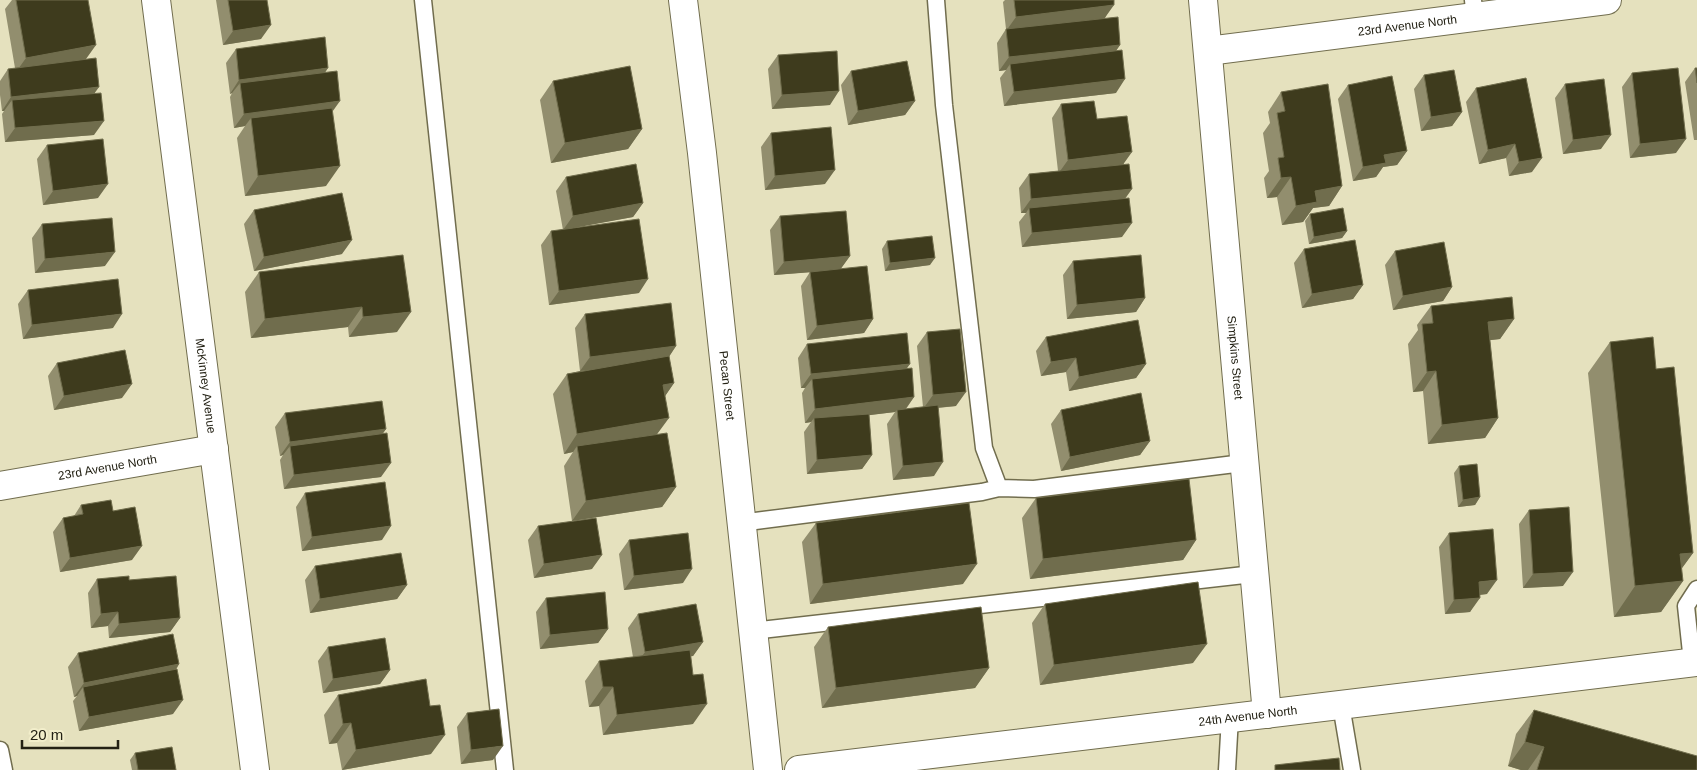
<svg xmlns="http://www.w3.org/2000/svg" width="1697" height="770" font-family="Helvetica,sans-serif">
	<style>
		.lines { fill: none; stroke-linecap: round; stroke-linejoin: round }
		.service-casing { stroke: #716d4e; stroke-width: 19 }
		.minor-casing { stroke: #716d4e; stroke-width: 30 }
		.service { stroke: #fff; stroke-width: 16 }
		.minor { stroke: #fff; stroke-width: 28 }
		.wall { fill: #928e6e }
		.shaded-wall { fill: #706d4d }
		.building { fill: #3e3b1d; stroke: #706d4d }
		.labels { text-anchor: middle; stroke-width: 5; stroke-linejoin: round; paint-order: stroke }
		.street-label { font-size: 12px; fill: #232114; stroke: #f2eecb }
	</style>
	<rect width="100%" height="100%" fill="#e5e1be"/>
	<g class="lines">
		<!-- service casing -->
		<g class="service-casing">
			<path id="service" d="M423,0L505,770
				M936,0L944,105L984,448L999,488L1034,489L1243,463
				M1473,0L1475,18
				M740,523L982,492L999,488
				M752,631L1253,574
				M1692,662L1686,606L1697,589
				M1341,705L1352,770
				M0,750L4,770
				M1227,770L1230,717"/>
		</g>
		<!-- minor casing -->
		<g class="minor-casing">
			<g id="minor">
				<path id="s1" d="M156,0L255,770"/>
				<path id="s2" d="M683,0L702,153L768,770"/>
				<path id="s3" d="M1203,0L1267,714"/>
				<path id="s4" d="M1208,51L1607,0"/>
				<path id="s5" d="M0,486L214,449"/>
				<path id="s6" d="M799,770L1697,662"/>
			</g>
		</g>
		<!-- service -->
		<use href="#service" class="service"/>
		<!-- minor -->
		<use href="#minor" class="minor"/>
	</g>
	<!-- wall -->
	<path class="wall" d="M12,0H88L86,59L95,93L94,135L5,142L2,114L4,111H2L0,95V81L8,69L15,68L5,9Z
		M216,0H267L261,39L223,45Z
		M1005,0H1114L1105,18L1120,45L1116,51V93L1004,106L1000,78L1006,70L999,71L997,43L1006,29L1003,2Z
		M236,49L326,72L333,111L326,186L245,196L237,138L245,126L234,128L230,97L232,93L230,94L226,63Z
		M778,55L830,105L772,109L768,69Z
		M1695,68H1697V140H1694L1685,82Z
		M851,71L915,101L905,115L848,125L841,85Z
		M1632,73L1676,153L1630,158L1622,87Z
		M1424,75L1462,112L1452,126L1421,131L1414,89Z
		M1526,78L1532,172L1509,176L1506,158L1479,164L1466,102L1476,88Z
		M553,81L642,129L628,149L551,163L540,100Z
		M1565,84L1601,149L1563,154L1555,98Z
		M1348,85L1407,151L1397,165L1383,167L1376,177L1353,181L1338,99Z
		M1281,92L1342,186L1329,206L1313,208L1303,222L1282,225L1277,197L1267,198L1264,178L1269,171L1263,133L1270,123L1268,112Z
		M1061,104L1097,119L1124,164L1125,198L1122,237L1022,247L1019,222L1026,213H1021L1019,188L1029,174L1058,171L1052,118Z
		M771,133L825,184L765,190L761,147Z
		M47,145L98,198L43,205L37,159Z
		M566,177L643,203L633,217L564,229L639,293L549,305L541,245L551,231L563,230L556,191Z
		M254,210L342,254L254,271L244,224Z
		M1310,214L1347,231L1342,238L1309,244L1305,221Z
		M780,216L850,256L840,269L873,319L864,333L807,340L801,286L810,272L774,275L770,230Z
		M42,224L105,266L35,273L32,238Z
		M887,241L930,265L885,271L882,249Z
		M1304,249L1363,285L1353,299L1302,308L1294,263Z
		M1395,251L1452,287L1443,301L1393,310L1385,265Z
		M403,255L397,332L349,337L348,327L251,338L245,292L259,272Z
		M1073,261L1145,298L1136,312L1067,319L1063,275Z
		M28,290L113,328L23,339L18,304Z
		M1431,306L1514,319L1500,339L1490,340L1498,418L1485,438L1428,444L1423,391L1413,392L1408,344L1418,330L1417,325Z
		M585,314L676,346L669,356L674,383L665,396L657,434L676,487L662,507L572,521L564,466L573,452L564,454L553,394L567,374L580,371L575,328Z
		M927,332L956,406L938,408L934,476L893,480L887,424L895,412L869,415L872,455L862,469L807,474L804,432L811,422L805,423L802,393L805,388H801L798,358L807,344L907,368L914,397L906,409L923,407L917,346Z
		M1046,337L1146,364L1136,378L1069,391L1066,372L1041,376L1036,351Z
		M1610,342L1656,369L1693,553L1681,569L1683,581L1661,612L1614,617L1588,373Z
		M57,363L122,398L54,410L48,376Z
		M1061,410L1150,441L1140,455L1061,471L1051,424Z
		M285,413L386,429L383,433L381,477L284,489L280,460L283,455L280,456L275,427Z
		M1459,466L1480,497L1475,505L1458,507L1454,473Z
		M305,493L382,540L302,551L296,507Z
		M1036,498L1196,540L1183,560L1030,579L1022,518Z
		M81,505L113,511L132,560L60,572L53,532L63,518L74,516Z
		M1529,510L1563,586L1523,588L1519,524Z
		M816,523L963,584L810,604L802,542Z
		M538,526L592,569L534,578L528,540Z
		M1449,533L1487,594L1479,595L1470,612L1445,614L1439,547Z
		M629,540L683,583L624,590L619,554Z
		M315,566L407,585L397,599L310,613L305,580Z
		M97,579L129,580L180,618L170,632L109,638L108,626L91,628L88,593Z
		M546,598L608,629L598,643L540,649L536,612Z
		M1045,604L1193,663L1040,685L1032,623Z
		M638,614L703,642L693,656H691L693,724L603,735L599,706L589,707L585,681L599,661L633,657L628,628Z
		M828,627L989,668L975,688L822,708L814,647Z
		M328,647L390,670L380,684L323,693L318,661Z
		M78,653L179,664L176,670L173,714L79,731L73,701L77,696L74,697L68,667Z
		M338,695L431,754L342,770L337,743L329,744L324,715Z
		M1534,710L1697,770H1521L1508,766L1516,734Z
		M467,713L493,760L461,764L457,727Z
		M135,753L176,770H132L130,760Z"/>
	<!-- shaded-wall -->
	<path class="shaded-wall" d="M1114,5L1104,19L1006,31L1016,17Z
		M271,25L261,39L223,45L233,31Z
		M96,45L86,59L16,72L26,58Z
		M1120,45L1110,59L1010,64L1006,70L999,71L1009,57Z
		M328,68L319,82L240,83L232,93L230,94L239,80Z
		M1125,79L1116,93L1004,106L1014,92Z
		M99,87L89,101L12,100L4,111H2L11,97Z
		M839,91L830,105L772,109L782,95Z
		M340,101L330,115L251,118L245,126L234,128L244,114Z
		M915,101L905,115L848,125L858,111Z
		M1462,112L1452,126L1421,131L1431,117Z
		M104,121L94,135L5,142L15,128Z
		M642,129L628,149L551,163L565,143Z
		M1611,135L1601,149L1563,154L1573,140Z
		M1686,139L1676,153L1630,158L1640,144Z
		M1515,144L1506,158L1479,164L1488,150Z
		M1407,151L1397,165L1383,167L1376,177L1353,181L1363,167L1384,155Z
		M1132,152L1122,166L1058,174L1068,160Z
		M1542,158L1532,172L1509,176L1519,162Z
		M340,166L326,186L245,196L258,176Z
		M835,170L825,184L765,190L775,176Z
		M1291,177L1277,197L1267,198L1281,178Z
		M108,184L98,198L43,205L53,191Z
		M1342,186L1329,206L1313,208L1303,222L1282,225L1296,206L1315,191Z
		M1132,189L1122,203L1029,208L1026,213H1021L1031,199Z
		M643,203L633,217L563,230L573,216Z
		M1132,223L1122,237L1022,247L1032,233Z
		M1347,231L1342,238L1309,244L1314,237Z
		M352,240L342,254L254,271L264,257Z
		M115,252L105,266L35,273L45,259Z
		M850,256L840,270L774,275L784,262Z
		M935,258L930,265L885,271L890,263Z
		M648,279L639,293L549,305L559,291Z
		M1363,285L1353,299L1302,308L1312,294Z
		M1452,287L1443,301L1393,310L1403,296Z
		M1145,298L1136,312L1067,319L1077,305Z
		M362,307L348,327L251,338L265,319Z
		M411,312L397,332L349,337L363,317Z
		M122,314L113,328L23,339L32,325Z
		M873,319L864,333L807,340L817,326Z
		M1514,319L1500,339L1474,342L1488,322Z
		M676,346L667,360L580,371L590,357Z
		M1076,358L1066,372L1041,376L1051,362Z
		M910,364L900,378L812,379L805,388H801L811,374Z
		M1146,364L1136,378L1069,391L1079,377Z
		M1436,371L1423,391L1413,392L1427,372Z
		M674,383L661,402L663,385Z
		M132,384L122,398L54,410L64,396Z
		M966,392L956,406L923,409L933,395Z
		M914,397L904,411L897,410L895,412L814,422V418L811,422L805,423L815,409Z
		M669,418L655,437L577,446L573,452L564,454L577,434Z
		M1498,418L1485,438L1428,444L1442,425Z
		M386,429L376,443L290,446L283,455L280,456L290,442Z
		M1150,441L1140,455L1061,471L1070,457Z
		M872,455L862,469L807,474L817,460Z
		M943,462L934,476L893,480L903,466Z
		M391,463L381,477L284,489L294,475Z
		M676,487L662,507L572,521L586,501Z
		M1480,497L1475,505L1458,507L1463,500Z
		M391,526L382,540L302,551L312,537Z
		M1196,540L1183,560L1030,579L1043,559Z
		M142,546L132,560L60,572L70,558Z
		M1693,553L1672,582L1683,581L1661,612L1614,617L1635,586L1680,554Z
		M602,555L592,569L534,578L544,564Z
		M977,564L963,584L810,604L823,584Z
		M692,569L683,583L624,590L634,576Z
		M1573,572L1563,586L1523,588L1533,574Z
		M1497,580L1487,594L1469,596L1479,582Z
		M407,585L397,599L310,613L320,599Z
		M1480,598L1470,612L1445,614L1454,600Z
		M118,612L108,626L91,628L101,614Z
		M180,618L170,632L109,638L119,624Z
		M608,629L598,643L540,649L550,635Z
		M703,642L693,656L635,666L645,652Z
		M1207,644L1193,663L1040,685L1054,665Z
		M179,664L170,678L83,687L77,696L74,697L84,683Z
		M989,668L975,688L822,708L836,688Z
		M390,670L380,684L323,693L333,679Z
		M603,687H613L599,706L589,707Z
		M183,700L173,714L79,731L89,717Z
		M707,704L693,724L603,735L617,715Z
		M351,723L337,743L329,744L343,724Z
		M445,735L431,754L342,770L356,750Z
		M1525,742L1544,747L1528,770H1521L1508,766Z
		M503,746L493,760L461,764L471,750Z"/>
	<!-- building -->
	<path class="building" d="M16,0H88L96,45L26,58Z
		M228,0H267L271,25L233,31Z
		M1014,0H1114V5L1016,17Z
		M1118,17L1120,45L1009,57L1006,29Z
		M325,37L328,68L239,80L236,49Z
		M1122,50L1125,79L1014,92L1010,64Z
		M837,51L839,91L782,95L778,55Z
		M96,58L99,87L11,97L8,69Z
		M907,61L915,101L858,111L851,71Z
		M630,66L642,129L565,143L553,81Z
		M1678,68L1686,139L1640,144L1632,73Z
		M1695,68H1697V83Z
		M1454,70L1462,112L1431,117L1424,75Z
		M337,71L340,101L244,114L240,83Z
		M1392,76L1407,151L1384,155L1386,163L1363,167L1348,85Z
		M1526,78L1542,158L1519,162L1515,144L1488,150L1476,88Z
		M1604,79L1611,135L1573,140L1565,84Z
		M1328,84L1342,186L1315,191L1317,202L1296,206L1291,177L1281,178L1278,158L1284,157L1277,113L1285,111L1281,92Z
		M101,93L104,121L15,128L12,100Z
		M1094,101L1097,119L1127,116L1132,152L1068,160L1061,104Z
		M332,108L340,166L258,176L251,118Z
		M831,127L835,170L775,176L771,133Z
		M103,139L108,184L53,191L47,145Z
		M636,164L643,203L573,216L566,177Z
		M1129,164L1132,189L1031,199L1029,174Z
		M342,193L352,240L264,257L254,210Z
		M1129,198L1132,223L1032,233L1029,208Z
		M1343,208L1347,231L1314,237L1310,214Z
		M846,211L850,256L784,262L780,216Z
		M112,218L115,252L45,259L42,224Z
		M639,219L648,279L559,291L551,231Z
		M932,236L935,258L890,263L887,241Z
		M1355,240L1363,285L1312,294L1304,249Z
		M1444,242L1452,287L1403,296L1395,251Z
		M403,255L411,312L363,317L362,307L265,319L259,272Z
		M1141,255L1145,298L1077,305L1073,261Z
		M867,266L873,319L817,326L810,272Z
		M118,279L122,314L32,325L28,290Z
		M1512,297L1514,319L1488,322L1498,418L1442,425L1436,371L1427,372L1422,324L1433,323L1431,306Z
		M671,303L676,346L590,357L585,314Z
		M1138,320L1146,364L1079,377L1076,358L1051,362L1046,337Z
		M960,329L966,392L933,395L927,332Z
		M907,333L910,364L811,374L807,344Z
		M1653,337L1656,369L1674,367L1693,553L1680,554L1683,581L1635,586L1610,342Z
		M125,350L132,384L64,396L57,363Z
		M669,356L674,383L663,385L669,418L577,434L567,374Z
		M912,368L914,397L815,409L812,379Z
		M1141,393L1150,441L1070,457L1061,410Z
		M382,401L386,429L290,442L285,413Z
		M938,405L943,462L903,466L897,410Z
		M869,414L872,455L817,460L814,418Z
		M387,433L391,463L294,475L290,446Z
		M667,433L676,487L586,501L577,446Z
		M1477,464L1480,497L1463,500L1459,466Z
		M1189,479L1196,540L1043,559L1036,498Z
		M385,482L391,526L312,537L305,493Z
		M111,500L113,511L135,507L142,546L70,558L63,518L83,514L81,505Z
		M969,503L977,564L823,584L816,523Z
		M1569,507L1573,572L1533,574L1529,510Z
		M596,518L602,555L544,564L538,526Z
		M1493,529L1497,580L1479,582L1480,598L1454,600L1449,533Z
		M688,533L692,569L634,576L629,540Z
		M401,553L407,585L320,599L315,566Z
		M129,576V580L176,576L180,618L119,624L118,612L101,614L97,579Z
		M1198,582L1207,644L1054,665L1045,604Z
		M605,592L608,629L550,635L546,598Z
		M696,604L703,642L645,652L638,614Z
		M981,607L989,668L836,688L828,627Z
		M173,634L179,664L84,683L78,653Z
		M385,638L390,670L333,679L328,647Z
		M690,650L693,675L703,674L707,704L617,715L613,687H603L599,661Z
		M177,669L183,700L89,717L83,687Z
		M426,679L430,706L440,705L445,735L356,750L351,723L343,724L338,695Z
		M499,709L503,746L471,750L467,713Z
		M1534,710L1697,756V770H1537L1544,747L1525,742Z
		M172,747L176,770H138L135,753Z
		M1339,758L1340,770H1275V765Z"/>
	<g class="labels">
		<!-- street labels -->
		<g class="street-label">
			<text dy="4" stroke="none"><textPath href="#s4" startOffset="201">23rd Avenue North</textPath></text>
			<text dy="4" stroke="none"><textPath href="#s3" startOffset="359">Simpkins Street</textPath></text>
			<text dy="4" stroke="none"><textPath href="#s1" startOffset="389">McKinney Avenue</textPath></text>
			<text dy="4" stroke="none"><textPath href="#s2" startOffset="388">Pecan Street</textPath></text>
			<text dy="4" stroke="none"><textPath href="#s5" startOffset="109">23rd Avenue North</textPath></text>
			<text dy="4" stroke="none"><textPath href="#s6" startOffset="452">24th Avenue North</textPath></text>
		</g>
	</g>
	<!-- scale -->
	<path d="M22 740v8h96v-8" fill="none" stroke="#232114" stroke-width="2.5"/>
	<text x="30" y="740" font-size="15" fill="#232114" stroke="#f2eecb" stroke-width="4" paint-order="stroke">20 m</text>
</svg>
